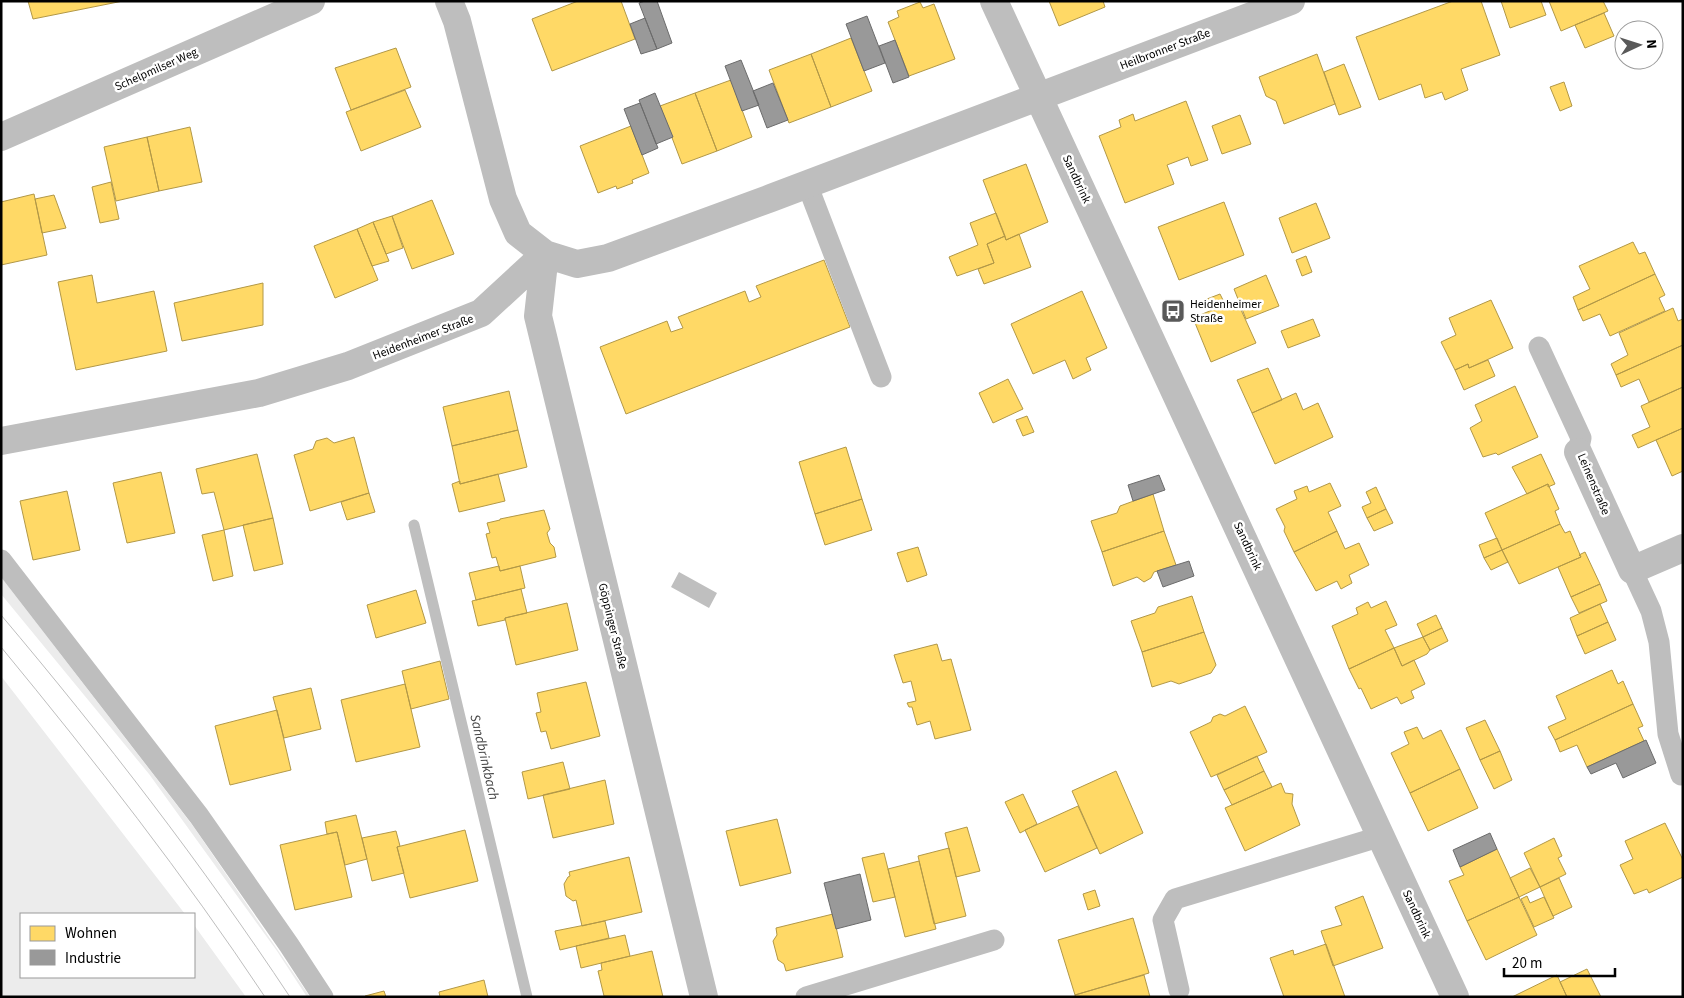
<svg xmlns="http://www.w3.org/2000/svg" width="1684" height="998" font-family="'Source Sans 3',sans-serif">
	<style>
		.green { fill: #ececec }
		.water { fill: #bfbfbf }
		.homes { fill: #ffd966; stroke: #b29847 }
		.industry { fill: #999; stroke: #6b6b6b }
		.lines { fill: none; stroke-linecap: round; stroke-linejoin: round }
		.stream { stroke: #bfbfbf; stroke-width: 11 }
		.service { stroke: #bebebe; stroke-width: 21 }
		.minor { stroke: #bebebe; stroke-width: 28 }
		.tram { stroke: #bebebe; stroke-width: 1 }
		.labels { text-anchor: middle; stroke-width: 5; stroke-linejoin: round; paint-order: stroke }
		.street-label { font-size: 12px; fill: #000; stroke: #fff }
		.poi-label { font-size: 12px; fill: #000; stroke: #fff; text-anchor: start }
		.water-label { font-size: 14px; font-style: italic; fill: #444; stroke: #fff }
	</style>
	<rect width="100%" height="100%" fill="#fff"/>
	<!-- green -->
	<path class="green" d="M1,577L193,826L310,997H307L277,951L149,774L1,594Z
		M1,676L185,914H21V977H194V925L246,997L1,996Z"/>
	<!-- water -->
	<path class="water" d="M679,572L717,593L709,608L671,587Z"/>
	<!-- homes -->
	<path class="homes" d="M28,1H123L33,19Z
		M578,1H621L635,39L552,71L532,19Z
		M1049,1H1103L1105,7L1059,26Z
		M1453,1H1481L1500,55L1461,69L1468,90L1445,100L1442,92L1425,98L1421,84L1379,100L1356,37Z
		M1501,1H1541L1546,15L1510,28Z
		M1549,1H1603L1608,11L1561,31Z
		M920,2L923,8L934,4L955,59L909,76L888,22L899,17L897,11Z
		M1604,13L1614,36L1585,48L1575,25Z
		M851,38L872,91L831,107L811,54Z
		M396,48L411,87L351,110L335,68Z
		M811,54L831,107L789,123L769,70Z
		M1317,54L1335,104L1284,124L1276,101L1266,96L1259,77Z
		M1344,64L1361,107L1339,115L1324,72Z
		M731,80L752,137L717,151L695,93Z
		M1564,82L1572,106L1560,111L1550,87Z
		M405,90L421,127L361,151L346,112Z
		M695,93L717,151L682,164L660,106Z
		M1186,101L1208,160L1191,166L1188,157L1167,165L1174,184L1125,203L1099,136L1121,127L1119,120L1133,114L1135,121Z
		M1240,115L1251,144L1222,154L1212,126Z
		M631,126L649,173L632,180L633,183L617,189L616,186L598,193L580,146Z
		M190,127L202,182L159,191L147,137Z
		M147,137L159,191L116,201L104,147Z
		M1026,164L1048,222L1006,240L983,180Z
		M111,182L119,219L100,223L92,187Z
		M34,194L47,255L1,265V202Z
		M54,195L66,228L42,233L35,199Z
		M432,200L454,254L412,269L392,216Z
		M1224,202L1244,255L1179,280L1158,227Z
		M1316,203L1330,238L1292,253L1279,218Z
		M996,213L1005,236L987,244L994,263L957,276L949,257L978,245L970,223Z
		M392,216L403,248L386,254L373,222Z
		M373,222L389,261L372,266L357,229Z
		M357,229L378,280L335,298L314,246Z
		M1019,234L1031,267L984,284L978,269L994,263L987,244L1005,236L1006,240Z
		M1633,242L1639,254L1645,252L1655,274L1578,310L1573,297L1590,289L1579,266Z
		M1306,256L1312,272L1302,276L1296,260Z
		M824,260L850,327L626,414L600,347L667,321L671,332L683,328L678,317L745,291L749,302L761,297L756,286Z
		M1655,274L1665,295L1659,298L1665,311L1610,336L1600,314L1583,321L1578,310Z
		M92,275L97,303L154,291L167,351L76,370L58,282Z
		M1266,275L1279,306L1246,319L1234,289Z
		M263,283V325L182,341L174,303Z
		M1082,291L1107,348L1086,358L1091,370L1073,379L1065,360L1033,374L1011,324Z
		M1220,294L1225,304L1237,301L1256,343L1211,362L1193,318L1212,310L1207,299Z
		M1491,300L1513,348L1469,368L1468,364L1455,370L1441,342L1456,335L1449,318Z
		M1673,308L1678,321L1683,319V345L1616,375L1611,364L1628,355L1619,333Z
		M1313,319L1320,336L1288,348L1281,331Z
		M1683,345V387L1649,402L1639,379L1621,387L1616,375Z
		M1488,360L1495,376L1464,390L1455,370L1468,364L1469,368Z
		M1268,368L1282,400L1252,413L1237,380Z
		M1008,379L1023,409L993,423L979,393Z
		M1515,386L1538,437L1498,455L1496,453L1483,457L1470,428L1482,421L1475,405Z
		M1683,387V428L1638,448L1632,435L1650,427L1641,406Z
		M509,391L518,430L452,446L443,407Z
		M1296,393L1303,410L1318,403L1333,437L1275,464L1252,413Z
		M1027,416L1034,432L1023,436L1016,420Z
		M1683,428V471L1672,476L1656,440Z
		M518,430L527,467L460,484L452,446Z
		M354,437L369,493L310,511L294,455L313,449L316,441L327,438L334,443Z
		M846,447L862,499L815,514L799,462Z
		M257,454L273,518L224,530L214,492L202,494L196,469Z
		M1541,454L1555,484L1548,487V484L1527,494L1512,467Z
		M161,472L175,533L127,543L113,483Z
		M498,474L505,501L459,512L452,484L460,481V484Z
		M1330,483L1341,506L1328,512L1337,531L1294,552L1284,531L1285,527L1276,509L1297,499L1294,491L1307,486L1309,492Z
		M1548,484L1559,509L1555,511L1560,524L1502,550L1485,513Z
		M1376,487L1386,509L1367,518L1362,507L1371,503L1366,492Z
		M67,491L80,550L33,560L20,501Z
		M369,493L375,512L347,520L341,502Z
		M1153,494L1164,531L1102,552L1091,521L1117,513L1120,506Z
		M862,499L872,530L825,545L815,514Z
		M1386,509L1393,523L1374,531L1367,518Z
		M544,510L550,529L547,533L550,543L554,547L556,557L500,571L496,557L492,558L486,534L490,533L487,523L500,520V519Z
		M273,518L283,564L254,571L243,525Z
		M1560,524L1565,533L1570,531L1581,557L1519,584L1502,550Z
		M224,530L233,576L213,581L202,535Z
		M1164,531L1176,565L1154,572L1151,578L1144,582L1137,577L1113,586L1102,552Z
		M1337,531L1345,549L1359,543L1369,565L1349,575L1352,583L1341,589L1337,581L1316,591L1294,552Z
		M1497,538L1502,550L1484,558L1479,545Z
		M918,547L927,575L907,582L897,553Z
		M1502,550L1508,562L1491,570L1484,558Z
		M1585,552L1600,584L1571,597L1558,567L1581,557L1579,555Z
		M499,566L500,571L520,566L525,588L476,600L469,573Z
		M1600,584L1607,601L1579,613L1571,597Z
		M521,589L527,613L505,618V620L478,626L472,601Z
		M416,590L426,623L376,638L367,605Z
		M1192,596L1204,632L1142,652L1131,621L1155,613L1158,607Z
		M1386,601L1397,625L1385,630L1394,648L1349,669L1332,626L1358,614L1356,608L1368,602L1371,608Z
		M567,603L578,650L516,665L505,618Z
		M1600,604L1608,622L1577,636L1570,618Z
		M1436,615L1442,628L1423,637L1417,624Z
		M1608,622L1616,640L1585,654L1577,636Z
		M1442,628L1448,641L1430,650L1423,637Z
		M1204,632L1216,665L1211,673L1179,684L1171,681L1152,687L1142,652Z
		M1423,637L1430,650L1427,654L1402,666L1394,648Z
		M937,644L942,661L951,659L971,730L935,739L930,721L917,725L912,707H909L907,703L916,701L911,681L903,683L894,655Z
		M1394,648L1402,666L1414,660L1425,684L1411,691L1414,698L1401,704L1397,697L1371,709L1361,688L1359,689L1349,669Z
		M440,661L449,699L411,709L402,671Z
		M1612,670L1618,684L1623,681L1633,704L1555,740L1548,727L1566,719L1556,696Z
		M586,682L600,736L551,749L546,731L541,732L536,713L541,712L537,693Z
		M405,684L420,747L356,762L341,700Z
		M311,688L321,729L284,738L273,697Z
		M1633,704L1643,726L1638,728L1644,741L1587,767L1577,745L1560,752L1555,740Z
		M1245,706L1267,752L1211,777L1190,732L1211,722L1213,717L1220,714L1225,716Z
		M277,710L291,770L230,785L215,726Z
		M1485,720L1500,751L1480,760L1466,728Z
		M1417,727L1423,739L1441,730L1460,769L1410,793L1391,753L1409,744L1404,732Z
		M1500,751L1512,780L1494,789L1480,760Z
		M1257,756L1264,771L1224,790L1217,775Z
		M563,762L570,789L528,799L522,772Z
		M1460,769L1478,808L1428,831L1410,793Z
		M1116,771L1143,833L1100,854L1072,791Z
		M1264,771L1272,787L1232,805L1224,790Z
		M605,780L614,824L553,838L543,795Z
		M1281,783L1285,793L1293,794L1292,804L1300,825L1245,851L1225,808Z
		M1023,794L1037,824L1020,833L1005,802Z
		M1078,806L1097,848L1045,872L1025,830Z
		M356,815L367,859L345,865L337,832L327,834L325,822Z
		M777,819L791,873L740,886L726,831Z
		M1665,823L1683,860V877L1649,893L1647,889L1634,894L1620,865L1633,859L1625,841Z
		M967,827L980,871L956,877L945,833Z
		M465,830L478,881L410,898L397,847Z
		M396,831L400,846L397,847L404,873L372,881L362,838Z
		M337,832L352,897L295,910L280,845Z
		M1554,838L1562,856L1558,858L1566,874L1540,887L1524,853Z
		M949,848L966,916L934,924L918,856Z
		M1497,849L1519,897L1467,921L1449,881L1464,875L1460,867Z
		M884,853L895,897L873,902L862,858Z
		M629,857L642,912L582,926L576,900L573,901L566,896L564,884L568,877L570,876L569,872Z
		M919,861L936,929L905,937L888,869Z
		M1530,868L1540,887L1519,897L1510,878Z
		M1559,878L1572,907L1553,916L1540,887Z
		M1095,890L1100,906L1088,910L1083,894Z
		M1363,896L1383,948L1333,966L1321,931L1342,925L1335,907Z
		M1527,896L1530,903L1544,897L1554,918L1534,927L1521,899Z
		M1519,897L1537,935L1486,960L1467,921Z
		M833,914L843,957L786,971L784,964L778,960L773,941L777,935L776,928Z
		M1133,918L1149,973L1075,995L1058,940Z
		M605,921L609,938L560,950L555,931Z
		M625,935L630,956L581,968L576,946Z
		M1326,944L1345,997H1284L1270,958L1293,950L1294,955Z
		M652,951L663,997L604,996L598,971L602,970L601,963Z
		M1587,969L1601,997H1567L1560,982Z
		M1144,975L1150,997H1075V995Z
		M1557,975L1567,997H1512Z
		M484,980L488,997H440L439,992Z
		M384,991L386,997H365V996Z"/>
	<!-- industry -->
	<path class="industry" d="M645,1H657L672,43L657,49L639,3Z
		M867,16L885,63L864,71L846,24Z
		M645,18L657,49L641,54L630,24Z
		M895,40L909,77L893,83L879,46Z
		M741,60L759,105L742,111L725,66Z
		M773,83L788,120L767,128L753,91Z
		M655,93L673,137L656,144L639,100Z
		M640,103L658,148L642,155L624,109Z
		M1159,475L1165,490L1133,501L1128,485Z
		M1189,561L1194,576L1163,587L1157,571Z
		M1646,740L1656,763L1623,778L1616,763L1591,774L1587,767Z
		M1490,833L1497,849L1460,867L1453,850Z
		M860,874L871,920L836,929L824,883Z"/>
	<g class="lines">
		<!-- stream -->
		<path class="stream" d="M414,525L527,997"/>
		<!-- service -->
		<path class="service" d="M807,184L881,377
			M1539,347L1581,438L1578,452
			M1,560L199,816L289,945L323,997
			M1632,570L1651,611L1659,642L1668,734L1681,775
			M1179,990L1163,920L1175,899L1382,836
			M806,997L994,940"/>
		<!-- minor -->
		<path class="minor" d="M449,1L457,21L503,199L518,233L545,254L577,264L608,258L771,198L1291,1
			M994,1L1455,997
			M1,137L311,1
			M545,254L538,316L704,997
			M1,441L259,393L348,366L481,313L545,254
			M1578,452L1632,570L1683,548"/>
		<!-- tram -->
		<path class="tram" d="M1,615C104,737 202,864 290,997
			M1,647C94,760 184,875 265,997"/>
	</g>
	<!-- icons -->
	<defs>
		<g id="bus-square" transform="scale(1.25)"><rect x="-9" y="-9" width="18" height="18" rx="4" fill="#595959" stroke="#fff"/><path d="M-5-6H5V4H4V6H2V4H-2V6H-4V4H-5ZM-3.5-4V0h7V-4ZM-3.5 1.2v1.5H-2V1.2ZM2 1.2v1.5H3.5V1.2Z" fill="#fff"/></g>
	</defs>
	<g fill-rule="evenodd">
		<use href="#bus-square" x="1173" y="311"/>
	</g>
	<g class="labels">
		<!-- street labels -->
		<g class="street-label">
			<text transform="translate(1165 49) rotate(-21)" y="4">Heilbronner Straße</text>
			<text transform="translate(156 69) rotate(-24)" y="4">Schelpmilser Weg</text>
			<text transform="translate(1077 179) rotate(65)" y="4">Sandbrink</text>
			<text transform="translate(423 337) rotate(-21)" y="4">Heidenheimer Straße</text>
			<text transform="translate(1594 484) rotate(67)" y="4">Leinenstraße</text>
			<text transform="translate(1248 546) rotate(65)" y="4">Sandbrink</text>
			<text transform="translate(613 626) rotate(76)" y="4">Göppinger Straße</text>
			<text transform="translate(1417 914) rotate(65)" y="4">Sandbrink</text>
		</g>
		<!-- poi labels -->
		<g class="poi-label">
			<text x="1190" y="308">Heidenheimer<tspan x="1190" dy="14">Straße</tspan></text>
		</g>
		<!-- water labels -->
		<g class="water-label">
			<text transform="translate(485 757) rotate(77)" y="5">Sandbrinkbach</text>
		</g>
	</g>
	<!-- border -->
	<rect width="1684" height="998" fill="none" stroke="#000000" stroke-width="5"/>
	<!-- legend -->
	<rect x="20" y="913" width="175" height="65" fill="#ffffff" stroke="#999999"/>
	<rect x="30" y="926" width="25" height="15" fill="#ffd966" stroke="#999999"/>
	<text x="65" y="938" font-size="15" fill="#000000">Wohnen</text>
	<rect x="30" y="950" width="25" height="15" fill="#999999" stroke="#999999"/>
	<text x="65" y="963" font-size="15" fill="#000000">Industrie</text>
	<!-- north arrow -->
	<g transform="translate(1639 45) rotate(86)"><circle r="24" fill="#ffffff" stroke="#999999"/>
	<path d="M0-4L9 19L0 12L-9 19Z" fill="#595959"/>
	<text y="-8" font-size="14" font-weight="bold" text-anchor="middle" fill="#000000">N</text>
	</g>
	<!-- scale -->
	<path d="M1504 968v8h111v-8" fill="none" stroke="#000000" stroke-width="2.5"/>
	<text x="1512" y="968" font-size="15" fill="#000000" stroke="#ffffff" stroke-width="4" paint-order="stroke">20 m</text>
</svg>
